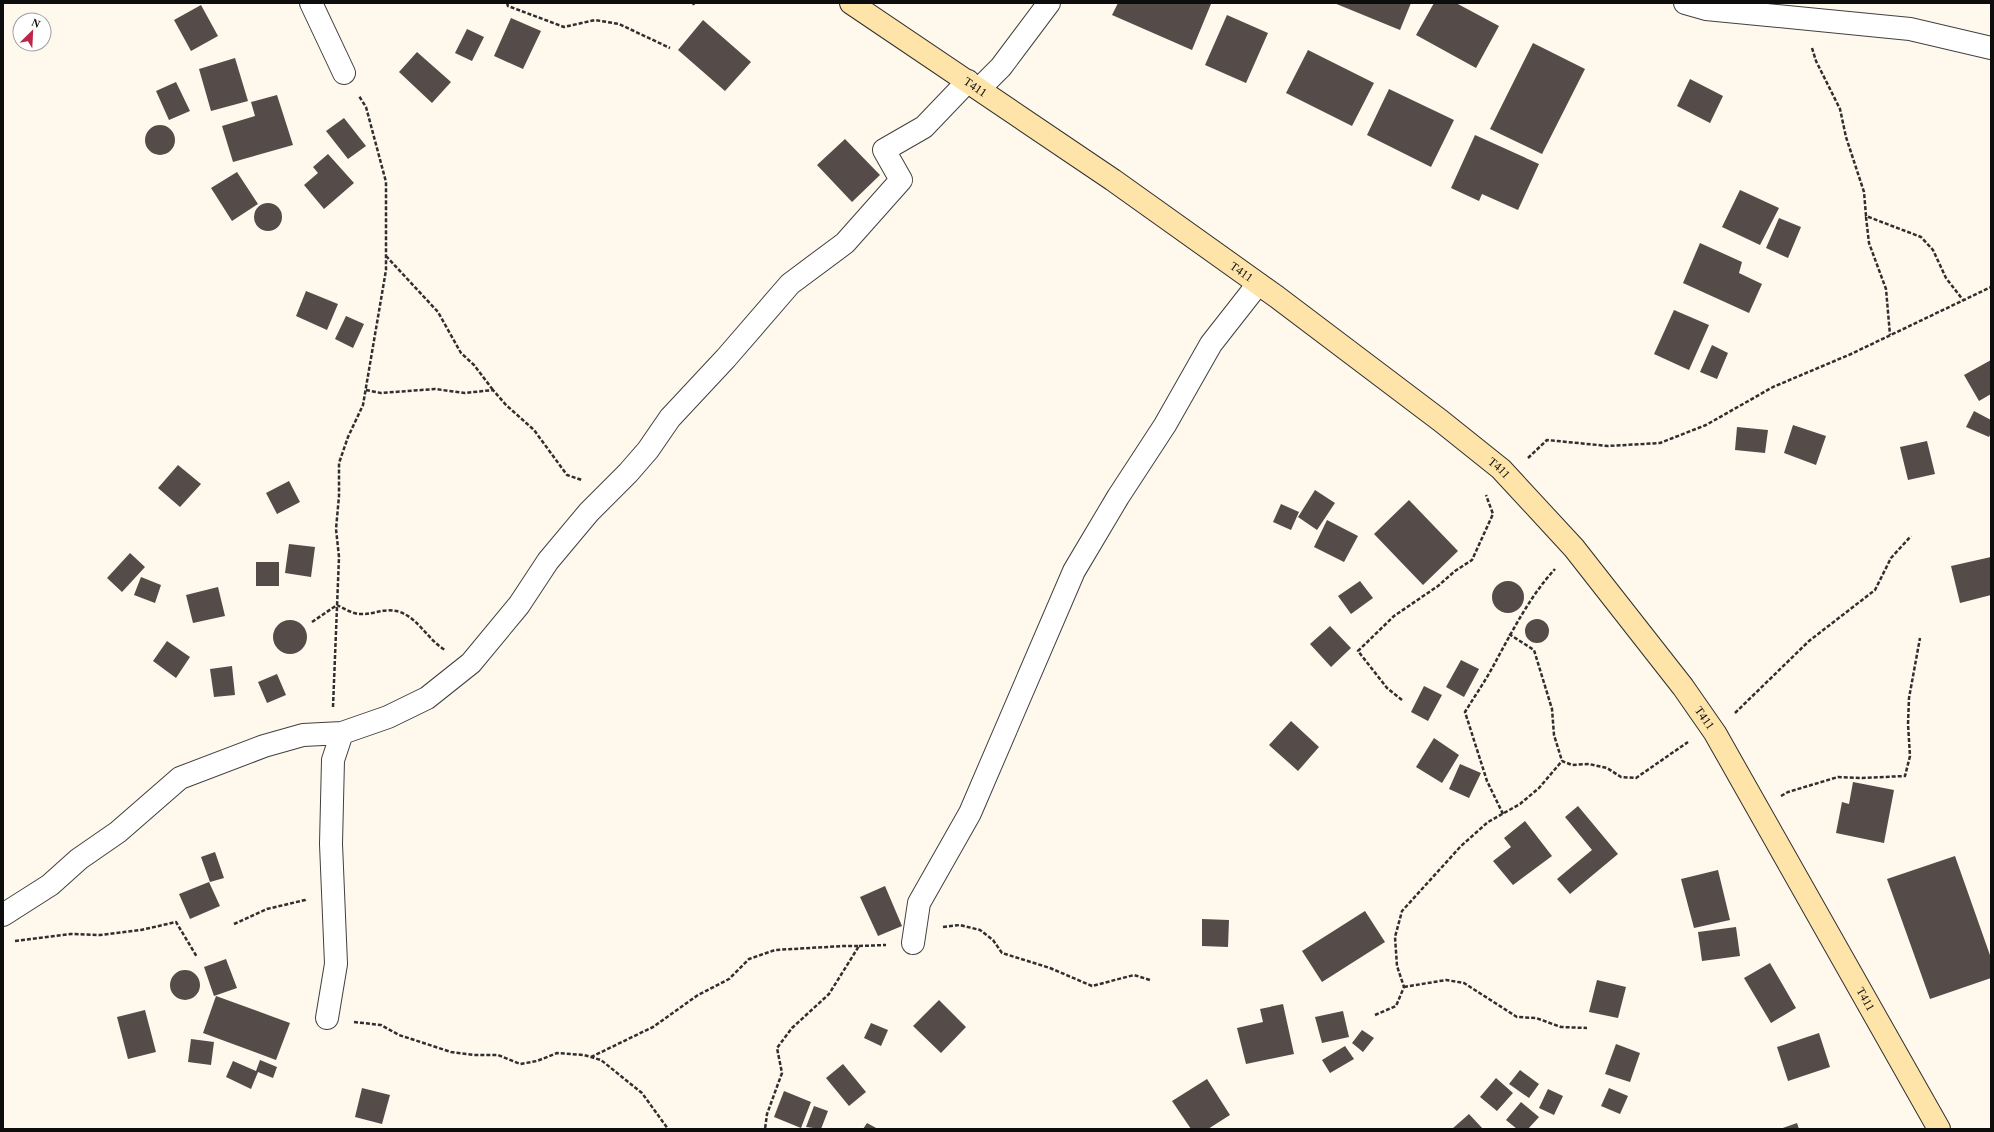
<svg xmlns="http://www.w3.org/2000/svg" width="1994" height="1132" font-family="'Times New Roman',serif">
	<style>
		.building { fill: #554b49 }
		.lines { fill: none; stroke-linecap: round; stroke-linejoin: round }
		.minor-casing { stroke: #404040; stroke-width: 24 }
		.secondary-casing { stroke: #2f2f2f; stroke-width: 24 }
		.path { stroke: #2f2f2f; stroke-width: 2.5; stroke-dasharray: 4 2; stroke-linecap: butt }
		.minor { stroke: #fff; stroke-width: 22 }
		.secondary { stroke: #fee4a8; stroke-width: 22 }
		.labels { text-anchor: middle; stroke-width: 4; stroke-linejoin: round; paint-order: stroke }
		.street-label { font-size: 12px; fill: #0d0d0d; stroke: #fff }
	</style>
	<rect width="100%" height="100%" fill="#fff8ed"/>
	<!-- building -->
	<path class="building" d="M1118,3H1208L1211,4L1192,50L1112,15Z
		M1334,3H1411L1400,30Z
		M1434,3H1456L1499,26L1476,68L1416,35Z
		M201,5L218,36L191,51L174,20Z
		M1227,15L1268,33L1246,83L1205,65Z
		M511,18L541,31L523,69L494,56Z
		M703,20L751,62L725,91L678,50Z
		M467,29L484,37L472,61L455,53Z
		M1533,43L1585,69L1542,154L1490,129Z
		M1308,50L1374,83L1352,126L1286,93Z
		M417,52L451,82L432,103L399,72Z
		M235,58L248,101L211,111L199,69Z
		M1690,79L1723,96L1710,123L1677,106Z
		M176,82L190,111L169,120L156,91Z
		M1389,89L1454,120L1431,167L1367,135Z
		M277,95L293,145L233,162L222,126L255,116L251,102Z
		M344,118L366,146L348,159L326,131Z
		M145 140a15 15 0 1 1 30 0a15 15 0 1 1-30 0Z
		M1475,135L1539,164L1518,210L1482,194L1479,201L1451,188Z
		M845,139L880,175L852,202L817,165Z
		M328,154L354,183L324,209L304,185L318,173L313,167Z
		M237,172L258,204L232,221L211,188Z
		M1740,190L1779,208L1760,245L1722,227Z
		M254 217a14 14 0 1 1 28 0a14 14 0 1 1-28 0Z
		M1779,218L1801,227L1788,258L1766,248Z
		M1700,243L1742,262L1739,273L1762,284L1749,313L1683,283Z
		M306,291L338,304L327,330L296,316Z
		M1674,310L1709,325L1689,370L1654,354Z
		M346,316L364,324L353,348L335,339Z
		M1712,345L1728,353L1717,379L1700,372Z
		M1991,360V394L1979,401L1964,375Z
		M1974,411L1991,420V433L1989,437L1966,427Z
		M1793,425L1826,436L1816,465L1784,453Z
		M1737,427L1768,430L1765,453L1735,450Z
		M1927,441L1935,474L1908,480L1900,447Z
		M178,465L201,484L180,507L158,488Z
		M289,481L300,502L277,514L266,493Z
		M1315,490L1335,503L1317,530L1298,517Z
		M1409,500L1458,551L1423,585L1374,534Z
		M1281,504L1299,512L1291,530L1273,522Z
		M1327,520L1358,536L1344,562L1314,547Z
		M289,544L315,547L311,577L285,573Z
		M130,553L145,567L122,592L107,578Z
		M1991,557V595L1960,603L1951,566Z
		M256,562H279V586H256Z
		M141,577L161,585L155,603L134,595Z
		M1360,581L1373,598L1351,614L1338,596Z
		M1492 597a16 16 0 1 1 32 0a16 16 0 1 1-32 0Z
		M218,587L225,616L193,623L186,595Z
		M1525 631a12 12 0 1 1 24 0a12 12 0 1 1-24 0Z
		M273 637a17 17 0 1 1 34 0a17 17 0 1 1-34 0Z
		M1330,626L1351,648L1331,667L1310,644Z
		M167,641L190,657L176,678L153,661Z
		M1461,660L1479,669L1464,697L1446,687Z
		M232,666L235,695L214,697L210,669Z
		M277,674L286,695L267,703L258,682Z
		M1424,686L1442,695L1428,721L1411,712Z
		M1291,721L1319,747L1298,771L1269,745Z
		M1434,738L1459,755L1442,783L1416,767Z
		M1460,764L1481,773L1469,798L1449,789Z
		M1853,782L1894,790L1884,843L1836,833L1842,802L1849,804Z
		M1578,806L1618,854L1570,894L1557,879L1592,850L1565,817Z
		M1525,821L1552,856L1513,885L1493,861L1511,847L1504,838Z
		M215,852L224,878L210,882L201,857Z
		M1955,856L1991,958V978L1930,999L1887,879Z
		M1718,870L1730,920L1694,928L1681,879Z
		M209,882L220,906L190,919L179,894Z
		M885,886L902,926L878,936L860,897Z
		M1365,911L1385,942L1322,982L1302,951Z
		M1202,919L1229,920L1228,947L1202,946Z
		M1736,927L1740,956L1702,961L1698,932Z
		M226,959L237,988L214,996L204,967Z
		M1770,963L1796,1008L1771,1023L1744,978Z
		M170 985a15 15 0 1 1 30 0a15 15 0 1 1-30 0Z
		M1597,980L1626,987L1618,1018L1589,1012Z
		M216,996L290,1023L276,1060L203,1033Z
		M939,1000L966,1027L941,1053L913,1026Z
		M1283,1004L1294,1054L1246,1064L1237,1028L1263,1022L1260,1009Z
		M145,1010L156,1052L128,1059L117,1017Z
		M1343,1011L1349,1037L1322,1043L1315,1017Z
		M871,1023L888,1030L881,1046L864,1038Z
		M1362,1030L1374,1038L1363,1052L1352,1043Z
		M1819,1033L1830,1067L1788,1081L1777,1047Z
		M191,1039L214,1042L211,1065L188,1062Z
		M1616,1044L1640,1053L1630,1082L1605,1074Z
		M1345,1046L1354,1059L1330,1073L1322,1060Z
		M260,1060L277,1067L273,1078L258,1072L251,1089L226,1077L233,1061L256,1071Z
		M843,1064L866,1092L849,1106L826,1078Z
		M1520,1070L1539,1084L1529,1098L1509,1084Z
		M1496,1078L1513,1093L1497,1111L1480,1097Z
		M1207,1079L1230,1115L1208,1129H1191L1172,1101Z
		M362,1088L390,1095L382,1124L355,1117Z
		M1609,1088L1628,1096L1620,1114L1601,1106Z
		M1548,1089L1563,1096L1554,1115L1539,1108Z
		M784,1091L811,1102L801,1128L774,1117Z
		M1521,1102L1539,1117L1528,1129H1517L1506,1120Z
		M814,1106L828,1111L821,1129L806,1127Z
		M1469,1114L1483,1129H1452Z
		M867,1123L878,1129H863Z
		M1797,1123L1799,1129H1780Z"/>
	<g class="lines">
		<!-- minor casing -->
		<g class="minor-casing">
			<path id="minor" d="M311,3L344,73
				M1685,3L1706,9L1910,29L1991,48
				M980,88L1001,67L1049,3
				M3,915L50,885L79,859L118,832L180,778L264,746L303,735L342,733L388,717L427,698L471,663L519,605L548,561L589,512L628,473L648,450L670,418L726,358L790,284L845,243L901,180L884,150L924,127L968,81
				M913,943L919,903L970,813L1074,571L1118,497L1165,425L1211,344L1258,284
				M327,1018L336,964L331,844L333,760L342,733"/>
		</g>
		<!-- secondary casing -->
		<g class="secondary-casing">
			<g id="secondary">
				<path id="s1" d="M851,3L1113,180L1277,297L1441,421L1501,469L1574,548L1683,687L1715,733L1939,1129"/>
			</g>
		</g>
		<!-- path -->
		<path class="path" d="M507,3L508,6L564,27L595,20L619,24L670,48
			M693,3L694,5
			M1812,48L1816,61L1840,109L1846,137L1864,192L1866,216L1921,237L1933,250L1946,278L1963,300
			M1866,217L1869,243L1886,289L1890,335
			M386,256L438,312L461,353L474,365L493,390
			M366,390L381,393L435,389L465,393L493,390L506,405L534,430L567,475L582,480
			M1528,458L1547,440L1608,446L1660,443L1706,425L1773,387L1851,354L1991,287
			M312,622L337,605C343,608 353,614 360,614C375,615 382,607 400,612C419,619 428,640 445,650
			M1509,634L1534,650L1552,709L1554,735L1562,761
			M1402,700L1387,688L1358,651L1394,616L1438,586L1455,571L1472,560L1493,514L1486,495
			M333,707L339,557L336,529L339,496V463L348,437L363,405L386,270V182L366,107L359,96
			M1735,713L1809,641L1875,590L1891,558L1911,536
			M1781,796L1788,792L1838,777L1862,778L1905,776L1910,756L1908,724L1909,698L1920,638
			M1503,814L1487,781L1465,712C1476,694 1488,677 1497,659C1514,628 1531,595 1555,569
			M234,924L267,909L305,900L306,899
			M943,927L960,925L980,930L993,940L1002,953L1050,968L1092,986L1134,975L1150,980
			M15,941L71,934L100,935L141,930L176,922L197,957
			M859,946L886,945
			M1404,987L1446,980L1464,983L1517,1017L1536,1018L1561,1027L1587,1028
			M1375,1015L1396,1006L1404,987L1397,966L1395,937L1402,911L1461,846L1488,822L1520,804L1539,788L1562,761L1572,765L1589,764L1607,768L1621,777L1636,778L1688,742
			M354,1022L381,1025L399,1035L451,1052L474,1055H498L520,1064L537,1061L557,1053L584,1055L601,1060L642,1093L668,1129
			M591,1057L653,1027L698,995L729,979L749,959L775,950L844,946H859L829,994L792,1028L777,1048L782,1073L767,1114L765,1129"/>
		<!-- minor -->
		<use href="#minor" class="minor"/>
		<!-- secondary -->
		<use href="#secondary" class="secondary"/>
	</g>
	<g class="labels">
		<!-- street labels -->
		<g class="street-label">
			<text dy="4" stroke="none"><textPath href="#s1" startOffset="150">T411</textPath></text>
			<text dy="4" stroke="none"><textPath href="#s1" startOffset="474">T411</textPath></text>
			<text dy="4" stroke="none"><textPath href="#s1" startOffset="798">T411</textPath></text>
			<text dy="4" stroke="none"><textPath href="#s1" startOffset="1122">T411</textPath></text>
			<text dy="4" stroke="none"><textPath href="#s1" startOffset="1446">T411</textPath></text>
		</g>
	</g>
	<!-- border -->
	<rect width="1994" height="1132" fill="none" stroke="#0d0d0d" stroke-width="8"/>
	<!-- north arrow -->
	<g transform="translate(32 32) rotate(24)"><circle r="19" fill="#ffffff" stroke="#9e9e9e"/>
	<path d="M0-3L7 15L0 10L-7 15Z" fill="#bc264b"/>
	<text y="-6" font-size="11" font-weight="bold" text-anchor="middle" fill="#0d0d0d">N</text>
	</g>
</svg>
